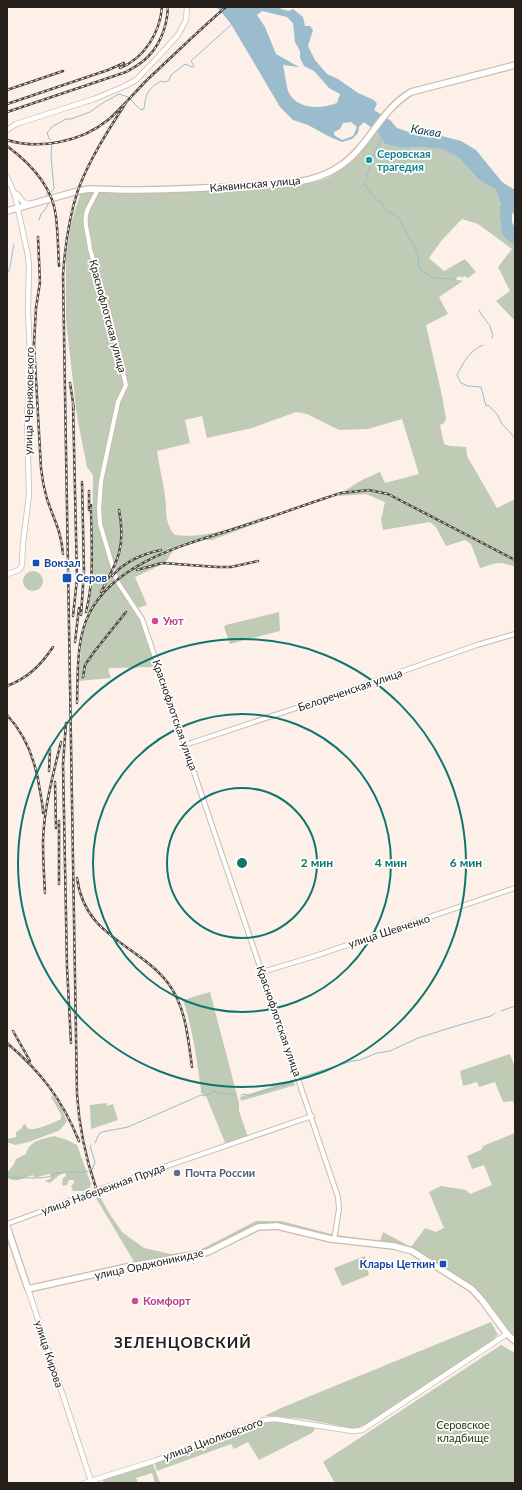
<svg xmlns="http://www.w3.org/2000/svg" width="522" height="1490" font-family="Lato,sans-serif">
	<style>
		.green { fill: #bfcbb4 }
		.water { fill: #9abccd; fill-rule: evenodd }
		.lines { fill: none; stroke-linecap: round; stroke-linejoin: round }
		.stream { stroke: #9abccd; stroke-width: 1 }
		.tertiary-casing { stroke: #cabab0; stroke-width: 6 }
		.secondary-casing { stroke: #cabab0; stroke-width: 6 }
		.primary-casing { stroke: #cabab0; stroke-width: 8 }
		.tertiary { stroke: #fff; stroke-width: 4 }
		.secondary { stroke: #fff; stroke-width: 4.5 }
		.primary { stroke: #fff; stroke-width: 5.5 }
		.rail-casing { stroke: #504a45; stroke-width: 2.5 }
		.rail { stroke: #fff; stroke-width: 1; stroke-dasharray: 3; stroke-linecap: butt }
		.ring { fill: none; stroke: #0f766e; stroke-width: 2 }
		.culture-dot { fill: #0f9aa8; stroke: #fff; stroke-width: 1.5 }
		.transit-dot { fill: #1a4fb4; stroke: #fff; stroke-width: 1.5 }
		.hotel-dot { fill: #d1479c; stroke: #fff; stroke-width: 1.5 }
		.service-dot { fill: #5c6f8a; stroke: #fff; stroke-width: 1.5 }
		.labels { text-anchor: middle; stroke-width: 3.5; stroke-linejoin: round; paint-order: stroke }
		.culture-label { font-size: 11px; font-weight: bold; fill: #0d838f; stroke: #fff; text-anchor: start }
		.street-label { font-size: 11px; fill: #25201c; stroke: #fff }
		.transit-label { font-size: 11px; font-weight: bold; fill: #164399; stroke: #fff; text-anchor: start }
		.hotel-label { font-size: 11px; font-weight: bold; fill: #b23c85; stroke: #fff; text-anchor: start }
		.service-label { font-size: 11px; font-weight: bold; fill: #4e5e75; stroke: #fff; text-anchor: start }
		.park-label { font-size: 11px; fill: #1f3405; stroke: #fff }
		.water-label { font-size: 12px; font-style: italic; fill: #124154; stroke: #fff }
		.district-label { font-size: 15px; font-weight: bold; letter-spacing: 1px; fill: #25201c; stroke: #fff }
		.centre { fill: #0f766e; stroke: #fff; stroke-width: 2 }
		.ring-label { font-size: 12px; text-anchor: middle; font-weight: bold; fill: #0f766e; stroke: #fff; stroke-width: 3.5; stroke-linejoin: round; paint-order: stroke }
	</style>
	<rect width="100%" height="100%" fill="#fdf0e8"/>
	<!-- green -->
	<path class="green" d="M377,132L385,144L401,148L418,147L441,149L458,157L479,180L496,190L501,205L499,206L501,227L512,245H515V321L496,301L510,291L498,267L512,249L478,224L462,219L442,240L429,258L444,271L465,259L476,272L468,278L464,276L462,278L460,276L455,279L463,281L439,297L448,314L426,325L442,396L446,419L444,423L440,425L444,444L450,446L466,447L467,456L497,508L515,499V567C498,560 496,563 480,568L471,544L465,540L446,546L436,527L430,522L383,530L381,520L385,502L366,494L339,496L341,493L362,480L380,472L385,483L419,474L402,419L368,429L339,430L307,414L296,412L252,428L207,438L202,416L185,420L190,443L157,451C159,466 163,481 165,496C167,510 164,524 175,535C206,539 235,527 263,517L265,520L212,540H203L175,548L165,563L135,577L147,605L135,609L140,620L156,667L110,668L108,670L111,678L78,681L82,641L90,601L92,582L93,475L87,467L77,416L66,321V258L71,223L80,195L83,190H130L297,182C332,189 357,155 377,132Z
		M23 581a10 10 0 1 1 20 0a10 10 0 1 1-20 0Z
		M279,612L280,631L230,644L224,627L226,625Z
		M210,992L239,1103V1111L248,1137L226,1145L206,1096L201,1093V1090C197,1060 193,1030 183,1000Z
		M510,1054L515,1068V1111L513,1101L503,1102L495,1082L479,1087L477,1082L463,1086L460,1071Z
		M293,1080L295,1085L241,1101L240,1097Z
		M53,1096L61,1107L67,1121L60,1130L29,1142L15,1145L7,1142V1139L16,1137V1132L22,1128L23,1125L25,1124C26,1125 27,1128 29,1129C34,1131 56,1122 61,1119V1114L51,1097Z
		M107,1103V1106L113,1104L118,1120L91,1129L90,1105Z
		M515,1133V1341L472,1289L412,1251L334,1240L285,1227H258L216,1248L136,1265L93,1193L97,1191L109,1213L122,1232L144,1248L171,1254L200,1250L256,1221H281L335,1235L380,1241L383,1232L411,1247L425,1228L436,1232L444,1228L429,1192L441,1186L466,1190L470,1194L492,1185L484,1165L472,1169L467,1156L481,1150L483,1146Z
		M54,1136L67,1140L77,1145L91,1184L90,1189L84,1191H73L71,1186L74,1183V1180H69L67,1185L63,1186L62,1183L63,1178L66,1176V1173H62L50,1183L45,1181L50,1179L51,1175L49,1174L34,1178L33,1175C23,1178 15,1184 7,1177V1173L14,1164L16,1159L26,1154C31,1139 41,1140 54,1136Z
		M365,1256L369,1275L342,1286L334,1268Z
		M491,1322L498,1335L489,1343L369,1423L355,1429L304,1419L265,1416L266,1415L281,1408Z
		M501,1345L515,1353V1483H335L323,1462Z
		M263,1420L315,1425V1429L312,1433L259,1460L248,1442L234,1449L231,1444L157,1471L154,1461Z
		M153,1464L160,1483H155L152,1473L136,1478L138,1483H103V1479Z"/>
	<!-- water -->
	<path class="water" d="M217,7H280L281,9L289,11L293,9L303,17L305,26H310L313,30L308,46L315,60L327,74L338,79L358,93L374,100L377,104L374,110L390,120L397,128L415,134L438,135L461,141L476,150L502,182L515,190V212L512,214V222L515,229V245H513L503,235L501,227L499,206L501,205L496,190L479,180L458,157L441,149L418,147L401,148L385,144L377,132L364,122L359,127L358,133L352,139L342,142L330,137L308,125L293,120L280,107L231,24ZM262,11L287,17L293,23L295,42L300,51V58L304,66L314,71L329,88L340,94L337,103C322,109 298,110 289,93C286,87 285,73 283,65L299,67L276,54L265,27L257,15ZM351,122L357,127L353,136L342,140L334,135V132L340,129L343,123Z"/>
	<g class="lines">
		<!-- stream -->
		<path class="stream" d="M50,140L47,133L53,126L66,119H71L90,112L101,104L119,94L128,97L141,110L144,109C146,94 147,89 161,81L166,82L169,80L171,75L185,64L192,67L194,66L191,61L232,24
			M366,178L375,152L382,138
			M364,182C368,191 373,196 380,202H381L387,211L397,216L399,218L418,254L419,267L422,271L434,278L455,279
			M51,192L54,189L51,156L52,144
			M47,197V193
			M39,220L41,214L44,211L49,203
			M7,274C12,266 11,254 14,245
			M479,310L481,314L490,326L493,336L492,338
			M483,345C470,350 463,363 457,375L461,383L468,386L481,387L486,406L488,405L497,414L502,424L509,431L515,439
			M501,1011L515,1006
			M302,1077L352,1061L360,1060L377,1053L390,1051L418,1038L456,1026L491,1016L495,1013
			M241,1095L246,1094L248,1096L293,1082
			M95,1143L99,1134L102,1132L128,1127L201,1095L205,1096L215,1091L217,1093L236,1095
			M91,1145L90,1146L95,1162L92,1170
			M7,1177C19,1177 48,1181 56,1173C65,1175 71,1169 80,1173L88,1171"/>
		<!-- tertiary casing -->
		<g class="tertiary-casing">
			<path id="tertiary" d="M98,189C95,196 90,204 87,211C83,223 89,236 90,249L110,317L126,385L118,402L101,481L99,508L100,524L117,581L142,619L338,1197L339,1209L334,1240
				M185,745L332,696L477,645L515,634
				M262,972L312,957L515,888
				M7,1224L106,1187L312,1116"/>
		</g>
		<!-- secondary casing -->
		<g class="secondary-casing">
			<path id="secondary" d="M7,130L16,124L94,99L125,86L136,80L159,56L178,35L186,20L187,7
				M7,177L15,195L27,251L29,265L28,311L31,377L27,413L29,495L23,543L22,565L19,570L7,574
				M17,194L23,202L29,204
				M28,1289L91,1481
				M84,1483L154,1461L263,1420L275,1419L352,1431L362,1430L507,1334"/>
		</g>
		<!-- primary casing -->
		<g class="primary-casing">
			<path id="primary" d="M7,211L78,191L89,189C103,189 117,190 131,190C168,190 206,188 243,186C275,185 313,185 340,166C369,147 379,111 411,92L515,65
				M7,1227L28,1289L136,1265L195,1255L208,1252L258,1227L277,1226L331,1239L394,1246L412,1251L472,1289L482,1300L507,1334L515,1341"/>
		</g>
		<!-- tertiary -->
		<use href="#tertiary" class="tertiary"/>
		<!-- secondary -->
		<use href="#secondary" class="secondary"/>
		<!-- primary -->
		<use href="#primary" class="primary"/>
		<!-- rail casing -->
		<g class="rail-casing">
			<path id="rail" d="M120,68C145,58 160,32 162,7
				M7,90L63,71
				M7,104L108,70L124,63
				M7,112L126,72C131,69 137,66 142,62C159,49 167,28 168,7
				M7,140C39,150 81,142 108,120C122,108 134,93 148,79C174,55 199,30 226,7
				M7,146C30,163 53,186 56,217C58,233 58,249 59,266
				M38,237L40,282L36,308L34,344L41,468C42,478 44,489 47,499C54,520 61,530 63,554
				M70,383L74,409
				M73,404L77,579L73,616
				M89,491V510
				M137,570L162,563L217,567H231L258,561
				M112,576C125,561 142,554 161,550
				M101,592C118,561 126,546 119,510
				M86,612C95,577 91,540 91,505
				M81,615L84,571L82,482
				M75,642L79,608
				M83,677L85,665L94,652L126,612
				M7,686C28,678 41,665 53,647
				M77,703C78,675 76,639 89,614C116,559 193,543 246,525C278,515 309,503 341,493L369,490L388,494L515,560
				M7,715C27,736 36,762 40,791C41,798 43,805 43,813
				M66,723L63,764L67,967L71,1043
				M49,771L50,750
				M55,782L56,828
				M59,821V884
				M77,878C85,938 137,943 168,983C186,1007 188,1038 192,1067
				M45,893C44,876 43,859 43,841C44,807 53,775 61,742
				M13,1031L30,1061
				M7,1043C41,1072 62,1099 79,1141
				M96,1188C85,1156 79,1128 77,1094L63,275C65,246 69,217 78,190C90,158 109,129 127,101"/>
		</g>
		<!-- rail -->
		<use href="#rail" class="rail"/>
	</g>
	<!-- distance rings -->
	<g class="ring">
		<circle cx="242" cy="863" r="75"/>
		<circle cx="242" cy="863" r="149"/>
		<circle cx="242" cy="863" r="224"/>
	</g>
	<!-- markers -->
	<circle class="culture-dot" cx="369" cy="160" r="4"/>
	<g class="transit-dot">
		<rect x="32" y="559" width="8" height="8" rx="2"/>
		<rect x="62" y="573" width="10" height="10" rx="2"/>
		<rect x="439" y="1260" width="8" height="8" rx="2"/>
	</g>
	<g class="hotel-dot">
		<circle cx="155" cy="621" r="4"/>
		<circle cx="135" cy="1301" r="4"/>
	</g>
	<circle class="service-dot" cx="177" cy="1173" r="4"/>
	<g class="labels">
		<!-- culture labels -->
		<g class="culture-label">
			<text x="377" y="158">Серовская<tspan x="377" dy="13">трагедия</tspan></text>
		</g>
		<!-- street labels -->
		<g class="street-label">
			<text transform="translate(255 184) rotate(-5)" y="4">Каквинская улица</text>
			<text transform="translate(108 316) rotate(75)" y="4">Краснофлотская улица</text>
			<text transform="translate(29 401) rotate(-89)" y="4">улица Черняховского</text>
			<text transform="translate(350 690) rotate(-19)" y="4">Белореченская улица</text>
			<text transform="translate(175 715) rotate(71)" y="4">Краснофлотская улица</text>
			<text transform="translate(389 931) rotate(-18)" y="4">улица Шевченко</text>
			<text transform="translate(279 1021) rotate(71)" y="4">Краснофлотская улица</text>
			<text transform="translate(103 1189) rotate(-20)" y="4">улица Набережная Пруда</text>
			<text transform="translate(149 1264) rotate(-12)" y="4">улица Орджоникидзе</text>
			<text transform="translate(49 1354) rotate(72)" y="4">улица Кирова</text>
			<text transform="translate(213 1439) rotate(-20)" y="4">улица Циолковского</text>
		</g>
		<!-- transit labels -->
		<g class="transit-label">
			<text x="44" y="567">Вокзал</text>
			<text x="76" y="582">Серов</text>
			<text x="435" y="1268" text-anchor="end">Клары Цеткин</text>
		</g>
		<!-- hotel labels -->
		<g class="hotel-label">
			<text x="163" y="625">Уют</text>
			<text x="143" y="1305">Комфорт</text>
		</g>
		<!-- service labels -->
		<g class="service-label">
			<text x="185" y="1177">Почта России</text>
		</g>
		<!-- park labels -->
		<g class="park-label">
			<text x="463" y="1429">Серовское<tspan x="463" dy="13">кладбище</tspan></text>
		</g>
		<!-- water labels -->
		<g class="water-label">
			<text transform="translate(426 131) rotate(9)" y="4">Каква</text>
		</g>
		<!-- district labels -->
		<g class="district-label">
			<text x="183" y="1348">ЗЕЛЕНЦОВСКИЙ</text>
		</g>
	</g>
	<circle cx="242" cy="863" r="6" class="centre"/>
	<g class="ring-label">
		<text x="317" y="867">2 мин</text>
		<text x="391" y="867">4 мин</text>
		<text x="466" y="867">6 мин</text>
	</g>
	<!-- border -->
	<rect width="522" height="1490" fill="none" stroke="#25201c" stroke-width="16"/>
</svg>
